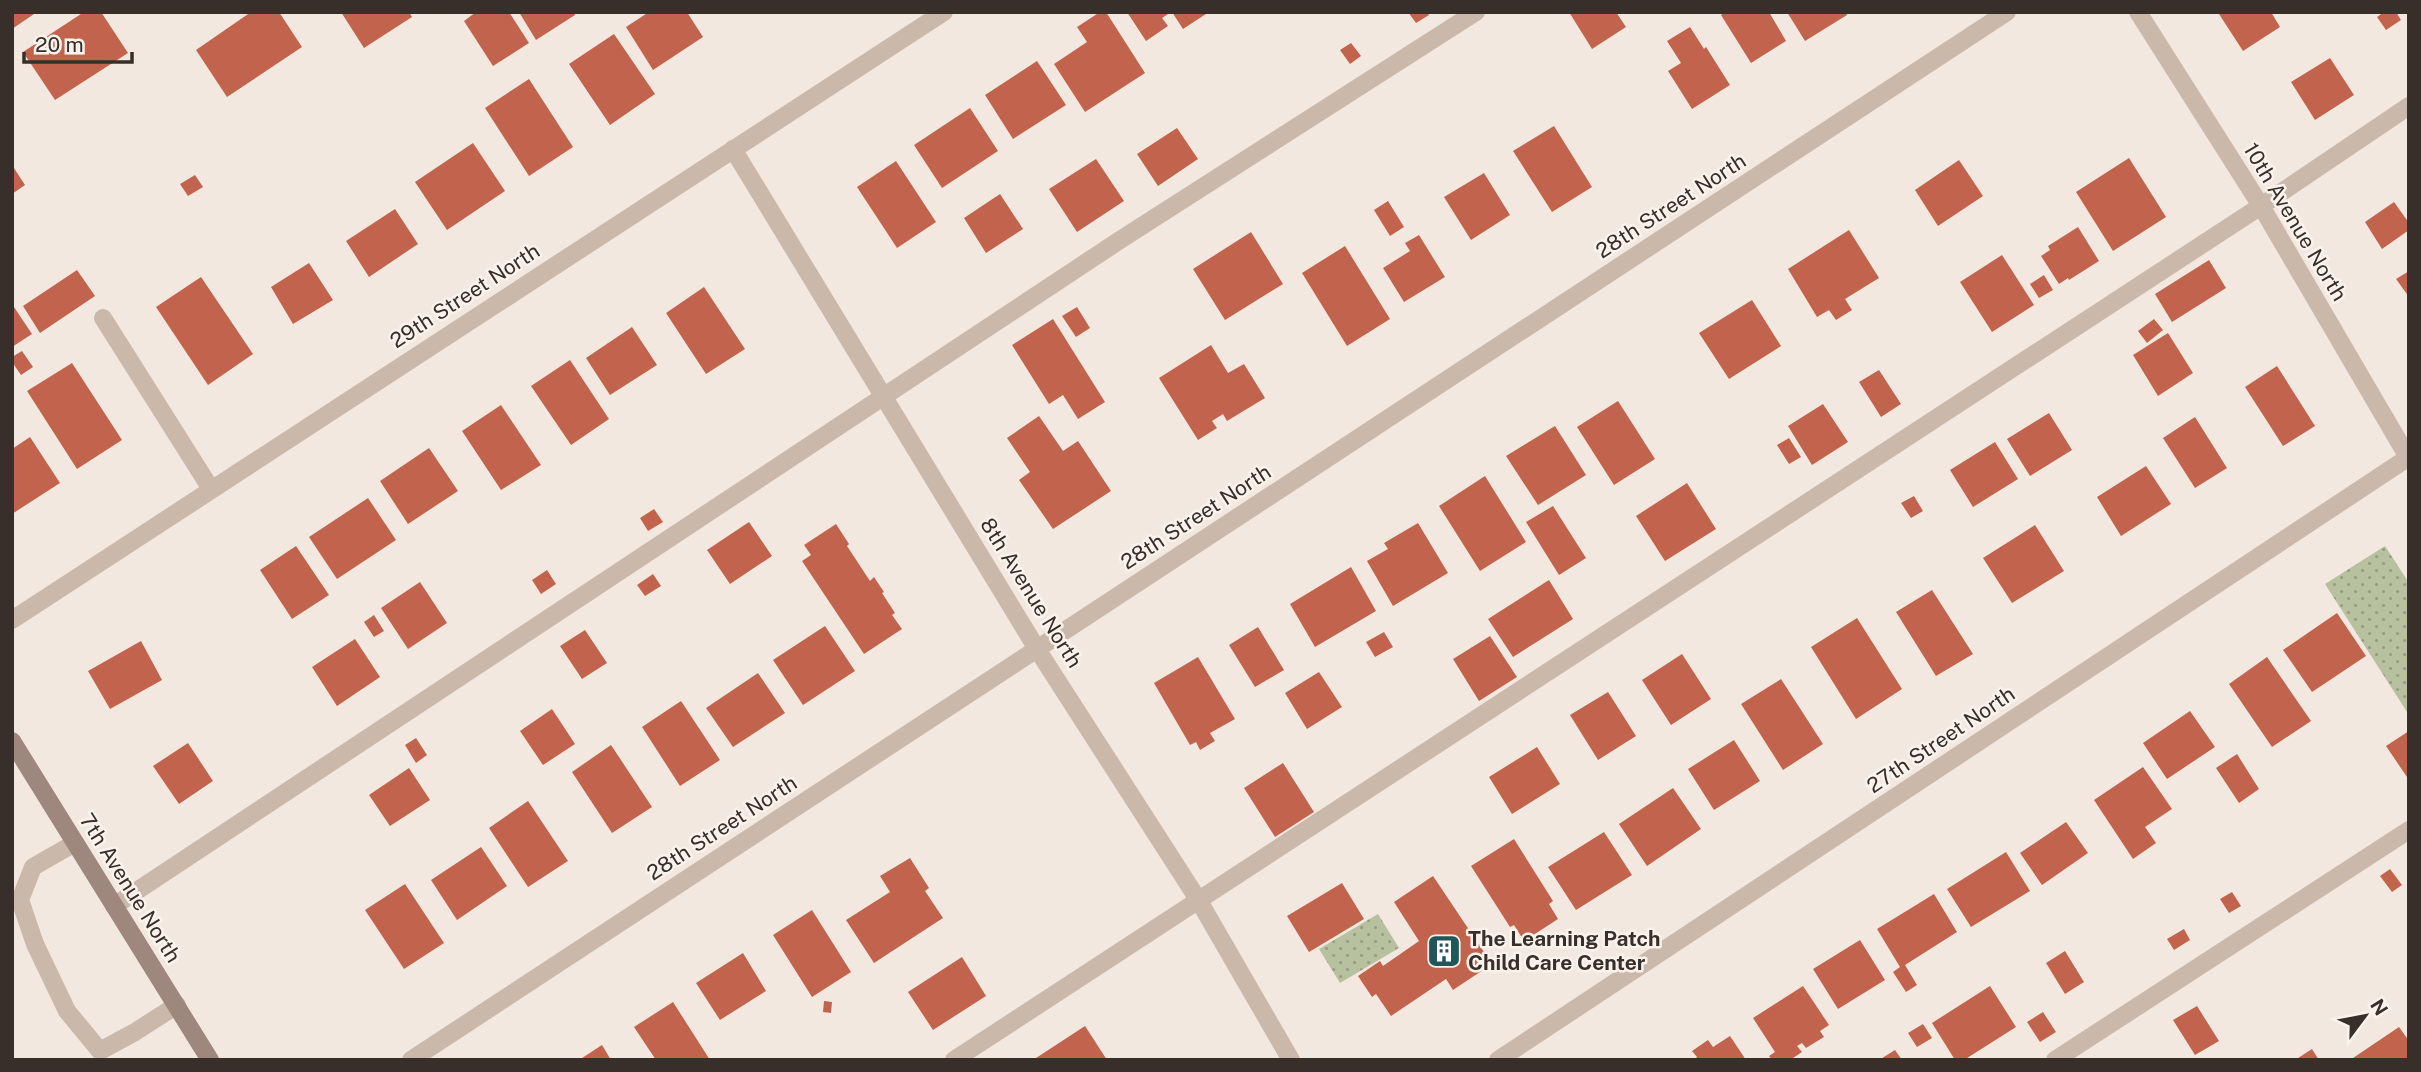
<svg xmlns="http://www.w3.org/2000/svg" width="2421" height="1072" font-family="'Public Sans',sans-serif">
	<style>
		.park { fill: url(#park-dots) }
		.building { fill: #c2644d }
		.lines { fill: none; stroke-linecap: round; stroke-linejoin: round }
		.lane { stroke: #cab8ab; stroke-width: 18 }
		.street { stroke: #cab8ab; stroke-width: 18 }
		.secondary { stroke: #9e877c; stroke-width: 18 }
		.labels { text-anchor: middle; stroke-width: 5; stroke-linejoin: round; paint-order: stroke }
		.street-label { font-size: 21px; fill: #382e2a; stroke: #faf3ec }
		.poi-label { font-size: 21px; font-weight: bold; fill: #382e2a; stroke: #faf3ec; text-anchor: start }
	</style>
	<defs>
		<pattern id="park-dots" width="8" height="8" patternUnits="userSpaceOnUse" patternTransform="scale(1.75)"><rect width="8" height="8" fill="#b7c19f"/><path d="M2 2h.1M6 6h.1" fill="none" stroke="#969d82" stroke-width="1.8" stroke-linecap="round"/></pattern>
	</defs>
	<rect width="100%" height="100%" fill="#f2e8df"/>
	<!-- park -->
	<path class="park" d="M2385,546L2409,583V715L2325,584Z
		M1378,914L1399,948L1340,983L1319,949Z"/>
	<!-- building -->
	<path class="building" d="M12,12H37L12,29Z
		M84,12H101L128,53L55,100L23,52Z
		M251,12H279L302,47L227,97L196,50Z
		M341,12H409L412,17L364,48Z
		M476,12H509L529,43L493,66L464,21Z
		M519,12H574L575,15L536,40Z
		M649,12H687L703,37L653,70L626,27Z
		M1100,12H1106L1145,73L1085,112L1054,64L1087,42L1077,27Z
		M1127,12H1171L1162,18L1168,26L1146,41Z
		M1172,12H1209L1183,29Z
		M1408,12H1427L1429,15L1416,23Z
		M1569,12H1616L1626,27L1592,49Z
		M1725,12H1769L1786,41L1751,63L1721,15Z
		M1787,12H1846L1847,15L1805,41Z
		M2222,12H2271L2280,27L2243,51L2219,14Z
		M2384,12H2396L2401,20L2386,30L2377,17Z
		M1690,27L1704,49L1706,47L1730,85L1692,109L1668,71L1681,63L1667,41Z
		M614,34L655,94L610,125L569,64Z
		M1351,43L1361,56L1350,64L1340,50Z
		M2330,58L2354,95L2315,120L2291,82Z
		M1037,61L1066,105L1013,139L985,95Z
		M529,79L573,147L529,176L485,108Z
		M970,108L998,151L942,188L914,145Z
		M1554,126L1592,187L1552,212L1513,151Z
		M1177,128L1198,159L1158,186L1137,154Z
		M473,143L505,191L447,230L415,182Z
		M2129,158L2166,217L2113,251L2076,192Z
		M1096,159L1124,201L1077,232L1049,189Z
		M1959,160L1983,196L1938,226L1915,190Z
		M896,161L936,222L897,248L857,187Z
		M12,165L25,185L12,194Z
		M1484,173L1510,215L1471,240L1444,197Z
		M195,175L203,187L188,196L180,184Z
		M1000,194L1023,229L986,253L964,218Z
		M1388,201L1404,227L1390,236L1374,210Z
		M2394,202L2409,223V230L2382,249L2365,222Z
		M395,209L418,244L369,277L346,241Z
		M2078,227L2099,261L2069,280L2068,278L2059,284L2041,256L2050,250L2048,246Z
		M1849,230L1879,278L1845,299L1852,310L1836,320L1829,310L1817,317L1788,269Z
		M1251,232L1283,284L1225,320L1193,269Z
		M1419,235L1445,277L1404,302L1383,268L1410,251L1405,243Z
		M1345,246L1390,319L1347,346L1302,273Z
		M2002,255L2034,305L1992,332L1960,282Z
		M2209,260L2226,288L2172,322L2155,294Z
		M309,263L333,300L293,324L271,287Z
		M77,270L95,296L40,333L23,306Z
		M2409,271V297L2396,279Z
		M2044,275L2053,290L2039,298L2030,284Z
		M201,277L253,354L208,385L156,307Z
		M704,287L745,349L706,374L666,313Z
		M1752,300L1781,346L1729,379L1699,333Z
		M12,304L32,334L12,347Z
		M1077,307L1090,328L1076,337L1062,316Z
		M1053,319L1105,402L1078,419L1063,395L1049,404L1012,345Z
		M2154,319L2163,330L2147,343L2138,331Z
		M632,327L657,365L610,395L586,358Z
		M2168,333L2193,373L2158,396L2133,355Z
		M1211,345L1228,373L1244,364L1265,398L1227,421L1223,414L1212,421L1217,428L1198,440L1159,378Z
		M22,351L33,367L21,375L12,362V357Z
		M570,360L609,419L571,445L531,386Z
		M72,363L122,440L77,469L27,391Z
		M2277,366L2315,426L2283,446L2245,387Z
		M1879,370L1901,404L1881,417L1859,382Z
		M1618,401L1655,459L1614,485L1577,427Z
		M1823,404L1848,442L1812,465L1788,426Z
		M501,405L541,465L501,490L462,431Z
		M2049,413L2072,450L2030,476L2007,439Z
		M1039,416L1063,451L1078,441L1111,491L1053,529L1019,480L1030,472L1007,438Z
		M2195,417L2227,468L2195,488L2163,438Z
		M1555,426L1586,475L1538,505L1506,456Z
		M30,437L60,483L12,514V449Z
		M1789,438L1801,457L1789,464L1777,445Z
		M1995,442L2018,479L1973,507L1950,470Z
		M429,448L458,491L408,524L380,481Z
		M2146,466L2171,504L2121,536L2097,497Z
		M1485,476L1526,542L1480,571L1439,506Z
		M1687,483L1716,529L1665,561L1636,516Z
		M1914,496L1923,511L1911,518L1901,503Z
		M368,498L396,540L337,579L309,537Z
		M1553,506L1586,558L1559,575L1526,522Z
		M654,509L663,522L648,531L640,518Z
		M749,522L772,556L730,584L707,550Z
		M1418,523L1448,573L1393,606L1367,561L1388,549L1384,543Z
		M836,524L849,544L847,546L870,581L874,577L884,592L882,593L895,613L892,615L902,629L864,654L802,561L811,555L804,545Z
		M2035,525L2064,571L2012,603L1983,558Z
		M296,546L329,595L292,619L260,570Z
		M1351,567L1376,611L1315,647L1290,604Z
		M547,570L556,584L541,594L532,580Z
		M653,574L661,586L645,596L637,585Z
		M1549,580L1573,619L1513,657L1488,619Z
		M420,582L447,623L408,649L381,608Z
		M1932,590L1973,654L1936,676L1896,612Z
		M2337,613L2366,656L2312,692L2283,650Z
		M374,615L384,631L374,637L364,622Z
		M1857,618L1902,689L1856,719L1811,647Z
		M825,626L855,671L803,705L773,660Z
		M1258,627L1284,670L1255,687L1229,645Z
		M585,630L607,663L582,679L560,646Z
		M1384,632L1393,647L1375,657L1366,642Z
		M1490,636L1517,677L1479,701L1453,659Z
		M355,639L380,677L337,706L312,667Z
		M141,641L162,680L110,709L88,671Z
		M1682,654L1711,699L1671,725L1642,680Z
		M1198,657L1235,719L1210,733L1215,741L1200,750L1196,742L1190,745L1154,683Z
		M2267,657L2311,721L2272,747L2229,684Z
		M1319,672L1342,707L1307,729L1285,693Z
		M758,673L785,713L733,747L706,708Z
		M1781,679L1823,744L1783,770L1741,704Z
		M1608,692L1636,736L1598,760L1570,715Z
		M681,701L720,760L680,786L642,727Z
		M552,709L575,744L543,765L520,731Z
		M2190,711L2215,747L2167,779L2143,743Z
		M2409,731V780L2386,746Z
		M416,738L427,755L416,763L405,745Z
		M1734,740L1760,781L1714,810L1688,769Z
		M188,743L213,781L179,804L153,766Z
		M611,745L652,807L612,833L572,772Z
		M1537,747L1560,784L1512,814L1489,777Z
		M2237,754L2259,789L2239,803L2216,768Z
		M1283,763L1314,812L1275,837L1244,788Z
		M2143,767L2172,809L2145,827L2156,843L2133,859L2094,800Z
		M409,768L430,800L390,826L369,795Z
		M1673,788L1701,829L1647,866L1619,824Z
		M528,801L568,861L528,887L489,828Z
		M2066,822L2088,853L2042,885L2020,853Z
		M1604,832L1632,875L1576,910L1548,867Z
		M1514,839L1553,901L1549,904L1558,919L1524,941L1514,925L1510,927L1471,866Z
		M481,847L507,886L457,920L431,880Z
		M2006,852L2030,891L1971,927L1947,889Z
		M910,858L929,888L925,891L943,918L874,963L846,920L890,892L880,876Z
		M2390,869L2402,885L2392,892L2380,876Z
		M1433,876L1492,964L1453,990L1446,979L1391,1016L1376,994L1372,997L1358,976L1380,961L1383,966L1419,941L1394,902Z
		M1342,883L1364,919L1309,952L1287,916Z
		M405,884L444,943L404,969L365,910Z
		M2232,892L2241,906L2229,913L2220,899Z
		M1934,894L1957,932L1905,965L1917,985L1906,992L1893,972L1900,967L1877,929Z
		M812,910L851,972L812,997L773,935Z
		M2184,929L2190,940L2174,950L2167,939Z
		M1860,940L1885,980L1838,1009L1813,969Z
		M2065,951L2084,982L2065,994L2046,963Z
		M743,953L766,991L720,1020L696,983Z
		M962,957L986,996L933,1030L908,992Z
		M1803,986L1829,1025L1820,1031L1824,1037L1806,1048L1802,1043L1797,1046L1802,1052L1790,1060H1772L1769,1056L1775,1052L1753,1018Z
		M1990,986L2016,1027L1964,1060H1955L1932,1023Z
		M824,1001L832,1002L831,1013L823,1012Z
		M673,1002L710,1060H656L634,1027Z
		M2197,1006L2219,1041L2195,1055L2173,1020Z
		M2043,1012L2056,1032L2040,1042L2027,1022Z
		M1923,1024L1932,1038L1917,1047L1908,1033Z
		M1085,1026L1107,1060H1033Z
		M2399,1027L2409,1041V1060H2355L2353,1058Z
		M1730,1036L1746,1060H1694L1697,1057L1692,1051L1708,1040L1713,1047Z
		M602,1045L611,1060H579Z
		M2312,1049L2319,1060H2295Z
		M1895,1050L1902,1060H1879Z"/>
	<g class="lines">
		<!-- lane -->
		<path class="lane" d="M103,318L211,489
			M75,843L33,867L20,900L35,944L67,1011L100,1051L135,1032L177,1005
			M114,906L1120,240L1476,12
			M954,1060L2261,206L2409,106
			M2055,1060L2409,830"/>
		<!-- street -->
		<path class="street" d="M2138,12L2261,206L2409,459
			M733,149L1037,649L1199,901L1291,1060
			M12,620L944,12
			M411,1060L2007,12
			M1498,1060L2409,457"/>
		<!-- secondary -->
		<path class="secondary" d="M12,741L210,1060"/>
	</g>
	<!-- icons -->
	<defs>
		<g id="building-square" transform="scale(1.75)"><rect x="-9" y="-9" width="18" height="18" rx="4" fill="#215759" stroke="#faf3ec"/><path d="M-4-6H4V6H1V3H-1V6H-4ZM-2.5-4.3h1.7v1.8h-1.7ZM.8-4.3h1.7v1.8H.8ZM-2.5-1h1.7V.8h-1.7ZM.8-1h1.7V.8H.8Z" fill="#fff"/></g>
	</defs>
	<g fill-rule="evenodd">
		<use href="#building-square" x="1444" y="951"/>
	</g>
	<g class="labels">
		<!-- street labels -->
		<g class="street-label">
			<text transform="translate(1671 206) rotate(-33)" y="7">28th Street North</text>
			<text transform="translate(2295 222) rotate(59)" y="7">10th Avenue North</text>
			<text transform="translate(465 296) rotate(-33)" y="7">29th Street North</text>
			<text transform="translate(1196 517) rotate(-33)" y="7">28th Street North</text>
			<text transform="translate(1031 593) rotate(58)" y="7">8th Avenue North</text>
			<text transform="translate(1941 740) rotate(-34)" y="7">27th Street North</text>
			<text transform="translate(722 828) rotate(-33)" y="7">28th Street North</text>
			<text transform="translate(130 888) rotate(58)" y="7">7th Avenue North</text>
		</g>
		<!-- poi labels -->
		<g class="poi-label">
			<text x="1468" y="946">The Learning Patch<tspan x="1468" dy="24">Child Care Center</tspan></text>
		</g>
	</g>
	<!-- border -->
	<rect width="2421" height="1072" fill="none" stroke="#382e2a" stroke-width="28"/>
	<!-- north arrow -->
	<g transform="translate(2365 1016) rotate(58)" stroke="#faf3ec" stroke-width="5" paint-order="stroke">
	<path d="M0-5L12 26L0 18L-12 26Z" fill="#382e2a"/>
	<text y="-10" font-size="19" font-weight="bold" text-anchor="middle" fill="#382e2a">N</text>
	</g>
	<!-- scale -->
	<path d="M24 52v10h108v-10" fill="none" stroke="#382e2a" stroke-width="3.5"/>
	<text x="35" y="52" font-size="21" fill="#382e2a" stroke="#faf3ec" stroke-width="5" paint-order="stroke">20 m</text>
</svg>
